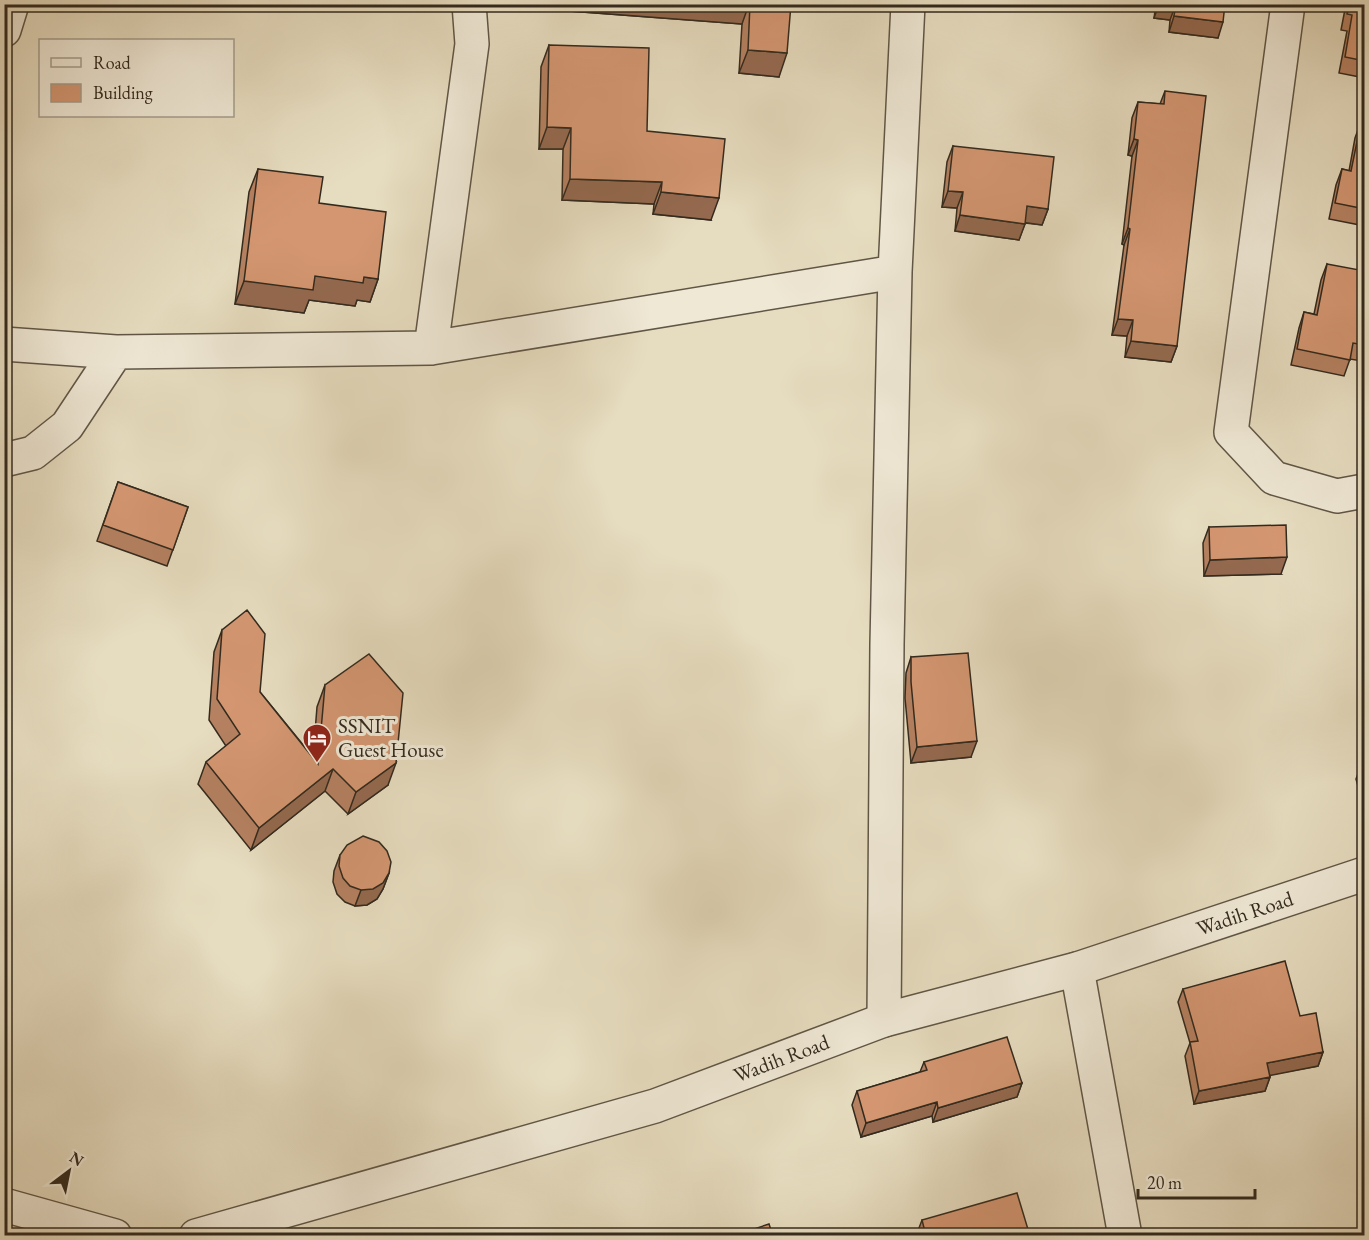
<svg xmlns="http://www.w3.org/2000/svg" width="1369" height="1240" font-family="'EB Garamond',serif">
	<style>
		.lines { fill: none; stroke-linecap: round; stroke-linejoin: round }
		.minor-casing { stroke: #605646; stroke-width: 36 }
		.tertiary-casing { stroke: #605646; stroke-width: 36 }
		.minor { stroke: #efe8d5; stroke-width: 33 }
		.tertiary { stroke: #efe8d5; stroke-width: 33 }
		.wall { fill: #b58161; stroke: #332a1e; stroke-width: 1.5 }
		.shaded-wall { fill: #94694f; stroke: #332a1e; stroke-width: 1.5 }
		.building { fill: #d39671; stroke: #332a1e; stroke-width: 1.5 }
		.labels { text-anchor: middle; stroke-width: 6; stroke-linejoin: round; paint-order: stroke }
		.poi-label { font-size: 21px; fill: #332a1e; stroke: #efe8d5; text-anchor: start }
		.street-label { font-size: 21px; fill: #332a1e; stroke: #efe8d5 }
	</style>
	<rect width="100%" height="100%" fill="#e6dcbf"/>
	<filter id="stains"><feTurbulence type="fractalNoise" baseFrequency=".00333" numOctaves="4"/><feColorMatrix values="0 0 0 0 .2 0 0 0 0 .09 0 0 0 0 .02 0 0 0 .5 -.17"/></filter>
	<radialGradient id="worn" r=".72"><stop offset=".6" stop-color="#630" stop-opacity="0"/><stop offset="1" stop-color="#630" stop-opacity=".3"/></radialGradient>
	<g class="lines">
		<!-- minor casing -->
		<g class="minor-casing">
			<path id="minor" d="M1288,4L1231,432L1274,478L1337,496L1364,491
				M4,30L12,4
				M4,344L116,352L431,348L895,272
				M431,348L472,44L469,4
				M4,460L33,453L67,426L116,352
				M1077,969L1125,1236
				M884,1020L887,644L895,272L908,4
				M4,1205L115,1236"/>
		</g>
		<!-- tertiary casing -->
		<g class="tertiary-casing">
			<g id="tertiary">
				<path id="s1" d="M196,1236L655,1106L884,1020L1077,969L1364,874"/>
			</g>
		</g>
		<!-- minor -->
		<use href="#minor" class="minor"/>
		<!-- tertiary -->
		<use href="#tertiary" class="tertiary"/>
	</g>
	<!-- wall -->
	<path class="wall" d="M556,4H791L779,77L739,73L742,24L556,10Z
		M1156,4H1225L1218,38L1169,32L1170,20L1154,18Z
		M1346,4H1365V78L1339,73L1347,31L1341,30Z
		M549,45L647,131L711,220L653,214L654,204L562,200L563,149H539L541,67Z
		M1165,91L1177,346L1171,362L1125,357L1127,336L1112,335L1124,245L1122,244L1132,156L1128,155L1132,118L1138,102L1160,104Z
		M1361,122H1365V226L1329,219L1336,185L1342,169L1349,171L1355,138Z
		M953,146L1048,209L1042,225L1025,223L1019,240L955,231L957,208L942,207L947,162Z
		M258,169L319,203L378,279L370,302L357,300L355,306L309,300L304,313L235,304L249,192Z
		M1327,264L1361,304L1365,305V353L1362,361L1350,359L1344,376L1291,365L1299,328L1304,312L1314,314L1321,280Z
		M118,482L188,507L167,566L97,541Z
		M1209,527L1281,574L1204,576L1203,543Z
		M222,630L260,692L313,757L317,707L325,685L388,785L348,814L325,791L251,850L198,784L206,762L226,746L209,720L214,652Z
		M911,657L971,757L911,763L905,698L906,673Z
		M1362,763H1365V811L1356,779Z
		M340,855L389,873L383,889L377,899L367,905L355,906L345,902L337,894L333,882L334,871Z
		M1183,989L1300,1016L1323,1052L1318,1066L1269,1075L1270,1077L1265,1091L1194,1104L1185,1056L1190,1043L1178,1002Z
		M924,1062L1022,1083L1017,1097L933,1122L932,1116L861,1137L852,1105L857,1091L920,1072Z
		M1365,1180V1205L1362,1186Z
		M922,1220L1030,1236H916Z"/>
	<!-- shaded-wall -->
	<path class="shaded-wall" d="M558,4H749L742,24L556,10Z
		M1159,4H1176L1170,20L1154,18Z
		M1174,16L1223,22L1218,38L1169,32Z
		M748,50L787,53L779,77L739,73Z
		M547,127L571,128L563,149H539Z
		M1134,139L1138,140L1132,156L1128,155Z
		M570,179L662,182L654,204L562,200Z
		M948,191L963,192L957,208L942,207Z
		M661,192L719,198L711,220L653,214Z
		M1027,206L1048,209L1042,225L1021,222Z
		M960,215L1025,224L1019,240L955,231Z
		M1128,228L1130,229L1124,245L1122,244Z
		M315,276L364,277L378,279L370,302L357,300L355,306L309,300L304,313L235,304L244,281Z
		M1118,319L1133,320L1127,336L1112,335Z
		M1131,341L1177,346L1171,362L1125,357Z
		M1287,557L1281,574L1204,576L1210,560Z
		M977,741L971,757L911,763L917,747Z
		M396,763L388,785L348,814L356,792Z
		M333,769L325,791L251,850L259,828Z
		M389,873L383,889L377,899L367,905L355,906L361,890Z
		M1323,1052L1318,1066L1262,1077L1267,1063Z
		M1270,1077L1265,1091L1194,1104L1199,1091Z
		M1022,1083L1017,1097L933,1122L938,1108Z
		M937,1102L932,1116L861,1137L866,1123Z"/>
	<!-- building -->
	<path class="building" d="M750,4H791L787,53L748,50Z
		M1176,4H1225L1223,22L1174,16Z
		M1349,4H1365V61L1345,57L1352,15L1347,14Z
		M549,45L649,48L647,131L725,139L719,198L661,192L662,182L570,179L571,128L547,127Z
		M1165,91L1206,96L1177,346L1131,341L1133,320L1118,319L1130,229L1128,228L1138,140L1134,139L1138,102L1164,104Z
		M1361,122H1365V209L1335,203L1342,169L1351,171Z
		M953,146L1054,157L1048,209L1027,206L1025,224L960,215L963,192L948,191Z
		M258,169L323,177L319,203L386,212L378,279L364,277L363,283L315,276L313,290L244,281Z
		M1327,264L1365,271V284L1361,304L1365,305V345L1353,343L1350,360L1297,349L1304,312L1317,315Z
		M118,482L188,507L173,550L103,525Z
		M1286,525L1287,557L1210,560L1209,527Z
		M247,610L265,634L260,692L318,764L325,685L369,654L403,693L396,763L356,792L333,769L259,828L206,762L240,734L217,699L222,630Z
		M968,653L977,741L917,747L911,682V657Z
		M1362,763H1365V774Z
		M363,836L379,842L387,851L391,862L389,873L383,883L373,889L361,890L350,886L343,878L339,866L340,855L347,845Z
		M1285,961L1300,1016L1316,1013L1323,1052L1267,1063L1270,1077L1199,1091L1190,1042L1198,1041L1183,989Z
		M1007,1037L1022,1083L938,1108L937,1102L866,1123L857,1091L927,1070L924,1062Z
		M1017,1193L1030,1236H926L922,1220Z
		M769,1224L773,1236H733Z"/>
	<!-- icons -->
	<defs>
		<g id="hotel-pin" transform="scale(1.5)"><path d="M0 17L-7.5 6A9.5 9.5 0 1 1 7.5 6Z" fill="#8f2418" stroke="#efe8d5"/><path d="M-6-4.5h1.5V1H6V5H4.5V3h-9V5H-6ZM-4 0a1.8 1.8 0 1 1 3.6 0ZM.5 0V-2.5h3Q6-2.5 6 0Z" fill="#fff"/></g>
	</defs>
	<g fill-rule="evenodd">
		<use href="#hotel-pin" x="317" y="738"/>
	</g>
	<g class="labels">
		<!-- poi labels -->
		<g class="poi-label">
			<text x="338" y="733">SSNIT<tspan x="338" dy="24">Guest House</tspan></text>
		</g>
		<!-- street labels -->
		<g class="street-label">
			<text dy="7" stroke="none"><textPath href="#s1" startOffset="1098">Wadih Road</textPath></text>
			<text dy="7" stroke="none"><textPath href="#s1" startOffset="612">Wadih Road</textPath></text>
		</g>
	</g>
	<!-- margin -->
	<rect width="1369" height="1240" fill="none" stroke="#e6dcbf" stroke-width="24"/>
	<rect x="6" y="6" width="1357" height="1228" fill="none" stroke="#332a1e" stroke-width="3"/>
	<rect x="12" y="12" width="1345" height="1216" fill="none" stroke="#332a1e" stroke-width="1.5"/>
	<!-- legend -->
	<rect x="39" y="39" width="195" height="78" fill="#efe8d5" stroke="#a49c8c" stroke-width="1.5"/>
	<rect x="51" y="58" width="30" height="9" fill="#efe8d5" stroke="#a49c8c" stroke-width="1.5"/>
	<text x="93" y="69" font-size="18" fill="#332a1e">Road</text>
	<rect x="51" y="84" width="30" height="18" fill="#d39671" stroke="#a49c8c" stroke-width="1.5"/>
	<text x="93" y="99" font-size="18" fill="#332a1e">Building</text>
	<!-- north arrow -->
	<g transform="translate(69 1171) rotate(32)" stroke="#efe8d5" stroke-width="4.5" paint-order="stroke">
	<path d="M0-4.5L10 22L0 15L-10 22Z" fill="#332a1e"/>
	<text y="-9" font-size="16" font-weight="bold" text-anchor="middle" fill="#332a1e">N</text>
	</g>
	<!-- scale -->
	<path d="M1138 1189v9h117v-9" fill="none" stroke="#332a1e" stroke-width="3"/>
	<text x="1147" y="1189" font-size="18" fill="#332a1e" stroke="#efe8d5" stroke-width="4.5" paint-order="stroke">20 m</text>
	<rect width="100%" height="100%" filter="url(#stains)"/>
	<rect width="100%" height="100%" fill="url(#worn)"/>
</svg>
